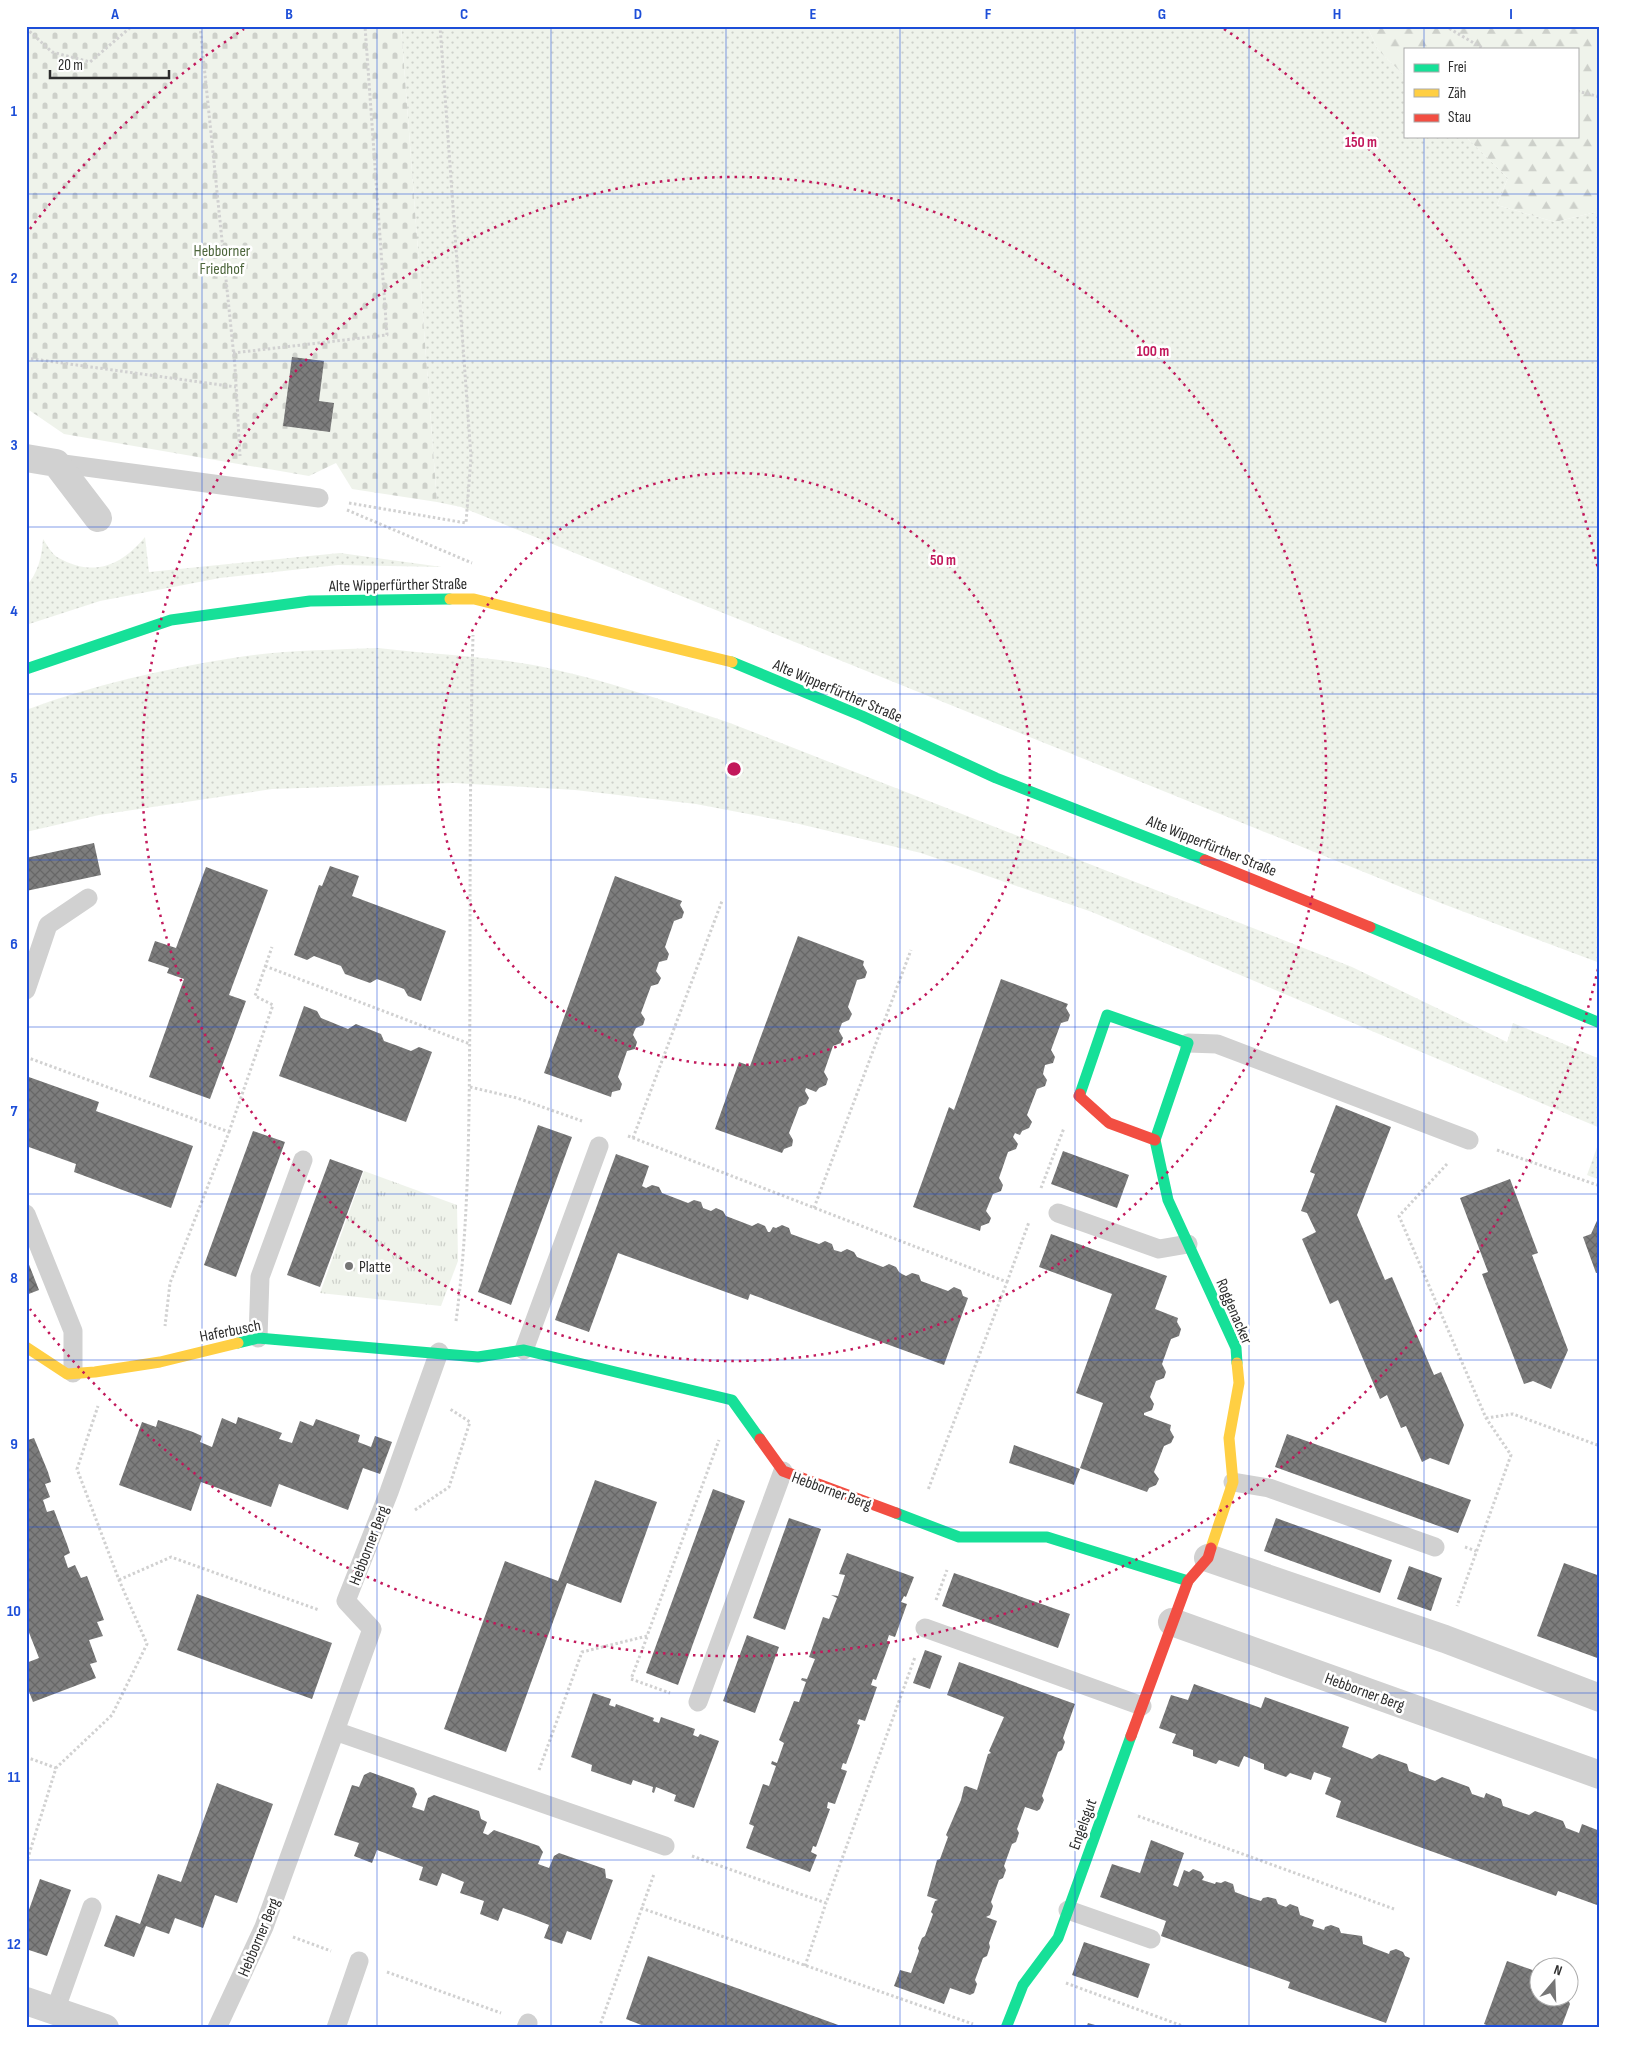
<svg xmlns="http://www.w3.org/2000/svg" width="1626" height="2054" font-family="'Sofia Sans Condensed',sans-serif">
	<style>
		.grass { fill: url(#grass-dots) }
		.forest { fill: url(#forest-firs) }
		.cemetery { fill: url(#cemetery-stones) }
		.park { fill: url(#park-tufts) }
		.building { fill: url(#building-cross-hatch) }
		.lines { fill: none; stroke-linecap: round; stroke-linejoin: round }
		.path { stroke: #d1d1d1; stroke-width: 3; stroke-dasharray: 2.5 2.5; stroke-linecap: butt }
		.lane { stroke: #d1d1d1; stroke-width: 19 }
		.street { stroke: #d1d1d1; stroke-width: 28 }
		.fast { stroke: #16e098; stroke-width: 11 }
		.slow { stroke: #ffcf43; stroke-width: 11 }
		.jam { stroke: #f24e42; stroke-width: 11 }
		.grid { fill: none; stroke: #1d4ed8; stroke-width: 1; stroke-opacity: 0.55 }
		.ring { fill: none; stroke: #c2185b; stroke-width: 2.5; stroke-dasharray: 2.5 5 }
		.poi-dot { fill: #767676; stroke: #fff; stroke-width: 2 }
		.labels { text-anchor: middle; stroke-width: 5; stroke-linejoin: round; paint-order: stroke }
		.park-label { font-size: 16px; fill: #4d663c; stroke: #fff }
		.street-label { font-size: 16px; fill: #2c2c2c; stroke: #fff }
		.poi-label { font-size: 16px; fill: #2c2c2c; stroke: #fff; text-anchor: start }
		.centre { fill: #c2185b; stroke: #fff; stroke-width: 2.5 }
		.ring-label { font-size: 15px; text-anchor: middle; font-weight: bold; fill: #c2185b; stroke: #fff; stroke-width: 5; stroke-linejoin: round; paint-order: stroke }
		.neatline { fill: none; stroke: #1d4ed8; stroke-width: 2 }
		.grid-label { font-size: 16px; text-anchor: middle; font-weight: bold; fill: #1d4ed8 }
	</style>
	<defs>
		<pattern id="grass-dots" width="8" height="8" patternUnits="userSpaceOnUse" patternTransform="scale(1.25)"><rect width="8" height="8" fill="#eff3eb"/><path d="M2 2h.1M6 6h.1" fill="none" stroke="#cdd0ca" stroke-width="1.8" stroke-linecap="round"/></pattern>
		<pattern id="forest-firs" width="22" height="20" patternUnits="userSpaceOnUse" patternTransform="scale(1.25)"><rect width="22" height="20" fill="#eff3eb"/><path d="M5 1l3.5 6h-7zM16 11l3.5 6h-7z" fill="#cdd0ca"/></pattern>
		<pattern id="cemetery-stones" width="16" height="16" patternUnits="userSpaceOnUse" patternTransform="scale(1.25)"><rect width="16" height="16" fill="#eff3eb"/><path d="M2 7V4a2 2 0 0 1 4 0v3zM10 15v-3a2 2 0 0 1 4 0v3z" fill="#cdd0ca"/></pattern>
		<pattern id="park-tufts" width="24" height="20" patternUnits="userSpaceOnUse" patternTransform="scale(1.25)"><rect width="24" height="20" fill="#eff3eb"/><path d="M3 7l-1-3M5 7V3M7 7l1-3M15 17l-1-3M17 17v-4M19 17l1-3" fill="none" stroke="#cdd0ca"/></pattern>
		<pattern id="building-cross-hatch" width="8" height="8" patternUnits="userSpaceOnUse" patternTransform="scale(1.25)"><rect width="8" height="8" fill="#7d7d7d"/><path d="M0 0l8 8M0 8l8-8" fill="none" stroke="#676767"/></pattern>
	</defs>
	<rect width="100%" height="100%" fill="#fff"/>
	<!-- grass -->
	<path class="grass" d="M401,26H1367L1378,50L1405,76V136H1465L1508,178L1497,205L1555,222L1600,211V963L1438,902L461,507L437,502Z
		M145,537L149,572L340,553L442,567L338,565L220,578L100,601L26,625V586C38,574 42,556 43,539C47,545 52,554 57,557C93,578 121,566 145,537Z
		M378,648C436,655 495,656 552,669C612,682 671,703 730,723L1352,967L1507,1042L1513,1023L1600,1059V1128L1092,912L921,853L795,823L696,804L575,790L454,783L272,789L99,815L26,832V710C92,685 164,669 233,658C281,650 330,650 378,648Z
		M1600,1139V1180L1587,1175Z"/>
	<!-- forest -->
	<path class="forest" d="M1367,26H1600V211L1555,222L1497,205L1508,178L1465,136H1577V49H1405V76L1378,50Z"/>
	<!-- cemetery -->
	<path class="cemetery" d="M26,26H401L437,502L352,489L336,463L309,476L64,434L26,408Z"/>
	<!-- park -->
	<path class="park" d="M364,1171L457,1205L458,1261L441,1306L320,1293Z"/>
	<!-- building -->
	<path class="building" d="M292,357L324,361L319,401L334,403L330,432L283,426Z
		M94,843L101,875L26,891V858Z
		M330,866L359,876L352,896L446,931L421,1001L408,996L404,989L377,979L370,983L345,974L341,966L314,956L307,960L294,955L319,885L322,886Z
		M206,867L268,890L229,995L246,1001L210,1099L149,1077L184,979L167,973L169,968L148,961L155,941L176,948Z
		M615,876L682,901L680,905L684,912L682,918L674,921L665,947L669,954L667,960L659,962L656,971L661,978L658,984L651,986L641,1013L645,1019L643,1025L636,1028L634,1032L633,1035L637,1042L635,1049L627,1051L618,1077L622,1084L620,1090L612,1092L611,1097L544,1073Z
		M798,936L864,961L863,965L867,972L865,978L857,980L848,1007L852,1014L849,1020L842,1023L839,1031L843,1038L841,1043L833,1046L824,1072L828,1079L826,1085L819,1088L816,1092L806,1088L805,1091L809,1098L806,1104L799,1107L789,1133L793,1140L792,1146L784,1149L782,1153L715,1129L739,1062L750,1066Z
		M1001,979L1068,1004L1066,1008L1070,1015L1068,1021L1061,1023L1051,1050L1055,1057L1053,1063L1045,1065L1043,1074L1047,1080L1045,1086L1037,1089L1027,1115L1032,1122L1029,1128L1022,1131L1020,1135L1015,1133L1013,1137L1018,1144L1016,1149L1008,1152L999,1178L1003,1185L1001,1191L993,1194L986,1211L991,1218L989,1223L981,1226L980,1231L913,1207L949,1107L954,1110Z
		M304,1006L317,1011L321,1018L348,1029L356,1024L381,1034L384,1041L398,1046L411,1051L419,1047L432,1052L406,1122L279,1076Z
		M26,1076L99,1102L96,1111L193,1146L171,1208L74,1172L76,1164L26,1146Z
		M1336,1105L1391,1127L1357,1215L1385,1280L1392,1277L1434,1375L1441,1372L1464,1425L1449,1465L1430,1458L1422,1462L1406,1426L1401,1428L1387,1395L1380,1399L1338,1300L1330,1304L1302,1239L1316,1232L1307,1213L1301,1211L1315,1174L1310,1172Z
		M538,1125L572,1137L511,1305L478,1292Z
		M253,1131L285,1142L236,1277L204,1265Z
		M1063,1151L1129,1175L1117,1208L1051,1184Z
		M616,1154L649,1166L642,1186L646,1188L652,1185L659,1187L662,1193L688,1203L694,1200L701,1202L703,1208L711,1211L716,1208L723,1211L726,1216L752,1226L758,1223L765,1226L768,1232H770L773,1227L776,1228L782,1225L789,1228L791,1234L819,1244L825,1241L832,1244L834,1250L841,1252L847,1249L854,1252L857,1257L883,1267L889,1264L896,1267L899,1272L902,1274L906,1276L912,1273L919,1275L921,1281L948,1291L954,1287L961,1290L963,1296L968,1298L944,1365L750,1294L748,1300L618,1253L589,1332L555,1320Z
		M330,1159L363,1171L320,1287L287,1275Z
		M1510,1179L1538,1253L1532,1255L1568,1350L1551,1389L1533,1381L1524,1384L1482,1274L1488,1272L1460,1198Z
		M1600,1214V1272L1596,1273L1583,1237L1591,1234Z
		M1051,1234L1167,1276L1155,1309L1178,1318L1177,1322L1181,1329L1179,1336L1171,1339L1162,1364L1166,1372L1164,1378L1156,1381L1150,1397L1154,1404L1152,1410L1144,1413V1415L1171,1425L1170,1430L1174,1437L1171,1443L1164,1446L1154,1472L1159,1479L1156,1485L1149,1488L1147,1492L1080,1468L1103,1403L1076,1393L1112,1294L1039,1267Z
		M26,1257L39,1290L26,1295Z
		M238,1417L282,1433L279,1439L292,1443L300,1421L313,1426L316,1419L360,1435L358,1442L371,1447L375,1436L392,1442L380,1474L363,1468L348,1510L279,1484L271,1507L201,1482L191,1511L119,1485L142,1422L156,1427L158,1420L193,1432L202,1436L200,1442L212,1447L222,1418L236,1424Z
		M1287,1434L1471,1500L1458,1533L1275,1467Z
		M26,1437L28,1440L34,1438L48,1472L51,1482L45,1484L50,1497L43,1500L47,1512L54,1510L67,1544L70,1553L64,1556L68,1568L75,1565L81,1578L87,1576L104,1620L97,1622L103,1636L89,1640L97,1662L90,1664L96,1678L33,1702L26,1684V1663L39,1658L26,1625Z
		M1014,1445L1080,1469L1074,1485L1009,1463Z
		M595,1480L657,1502L621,1603L567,1583L506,1752L444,1729L505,1561L558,1581Z
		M713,1489L745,1501L678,1685L646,1673Z
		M789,1518L821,1529L785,1630L753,1618Z
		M1276,1518L1392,1560L1380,1593L1264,1551Z
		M847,1553L914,1577L906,1597L904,1596L901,1602L907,1604L895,1637L889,1635L887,1641L890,1642L876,1680L873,1679L871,1685L877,1687L865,1721L859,1719L857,1724L860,1725L853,1745L846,1764L843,1763L841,1769L847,1771L835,1804L828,1802L827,1808L830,1809L816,1847L813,1846L811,1852L817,1855L810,1872L746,1848L754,1826L749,1824L763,1784L769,1786L776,1766L771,1764L772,1761L777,1763L784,1743L779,1740L794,1701L799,1702L806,1682L801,1680L802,1678L807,1679L815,1659L809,1657L823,1617L829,1619L837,1598L831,1595L838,1596L845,1575L839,1574Z
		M1564,1563L1600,1576V1659L1537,1636Z
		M1409,1566L1442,1578L1431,1611L1397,1599Z
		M954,1573L1070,1614L1058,1648L942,1606Z
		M197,1594L332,1643L312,1699L177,1650Z
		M747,1635L779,1647L755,1713L723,1701Z
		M925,1650L942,1656L930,1689L913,1683Z
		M959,1662L1075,1704L1063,1738L1065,1742L1062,1750L1058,1752L1042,1796L1044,1800L1040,1809L1037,1811L1025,1807L1017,1829L1019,1833L1016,1842L1012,1844L1004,1866L1006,1870L1003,1878L999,1880L991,1902L993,1906L990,1915L986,1917L997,1921L989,1943L990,1947L987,1956L983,1958L975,1980L977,1984L974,1993L970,1995L950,1988L944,2004L894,1986L900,1970L911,1973L919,1951L918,1948L922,1938L925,1936L933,1914L931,1912L935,1901L938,1900L927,1896L937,1860L940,1859L948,1837L946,1835L961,1800L964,1787L966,1786L977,1790L988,1754L991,1753L989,1751L1004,1717L947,1695Z
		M1194,1684L1261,1708L1265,1697L1349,1727L1342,1747L1372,1759L1379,1754L1407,1764L1409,1771L1435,1781L1442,1777L1469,1787L1472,1794L1484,1798L1486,1793L1501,1799L1503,1806L1529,1815L1535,1811L1563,1821L1566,1828L1579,1833L1582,1824L1600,1831V1898L1597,1905L1558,1891L1556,1896L1336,1817L1341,1801L1325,1794L1331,1778L1314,1772L1311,1780L1290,1773L1286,1777L1264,1769V1764L1244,1756L1239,1767L1219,1760L1216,1764L1193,1756V1750L1172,1743L1176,1734L1159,1728L1171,1695L1188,1700Z
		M593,1693L611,1699L609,1705L615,1707L616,1704L654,1718L653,1721L659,1723L661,1717L695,1729L693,1735L698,1737L700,1734L719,1741L694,1808L674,1801L676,1795L656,1787L654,1793L652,1792L653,1787L633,1780L631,1785L591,1771L592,1765L571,1757Z
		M370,1772L414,1788L417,1794L412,1807L424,1811L428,1798L434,1795L479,1811L481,1819L487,1822L483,1833L488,1835L494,1830L539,1846L543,1852L538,1864L549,1868L554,1856L559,1853L605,1869L606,1878L613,1880L591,1940L567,1931L562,1944L544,1938L549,1925L526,1916L503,1908L498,1921L480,1914L484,1901L460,1893L464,1882L442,1873L437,1886L419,1880L423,1867L377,1850L372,1863L354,1856L359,1843L334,1835L352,1785L359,1787L364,1775Z
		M217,1783L273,1804L237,1903L215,1895L203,1928L175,1918L169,1934L146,1926L134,1957L104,1946L116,1915L140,1924L158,1874L181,1882Z
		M1151,1840L1184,1853L1173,1885L1178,1887L1184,1870L1189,1872L1193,1869L1201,1872L1204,1877L1202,1880L1215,1884L1216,1882L1221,1883L1225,1881L1233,1884L1235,1892L1248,1897L1261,1901L1263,1898L1268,1897L1276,1899L1278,1904L1286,1907L1290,1904L1298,1907L1300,1915L1314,1920L1312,1926L1324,1930L1325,1927L1331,1925L1339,1928L1341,1933L1362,1936L1363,1944L1389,1954L1390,1951L1396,1949L1403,1952L1405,1956L1410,1958L1386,2023L1288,1988L1290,1982L1161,1936L1166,1921L1100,1897L1112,1864L1140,1873Z
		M40,1879L71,1890L47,1956L26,1949V1918Z
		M1084,1942L1150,1964L1138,1998L1072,1975Z
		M648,1956L745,1991L841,2026L840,2028H649L626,2019Z
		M1507,1961L1538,1972V1996L1567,1997L1570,2004L1561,2028H1494L1484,2024Z
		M1088,2023L1102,2027V2028H1086Z"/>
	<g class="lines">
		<!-- path -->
		<path class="path" d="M200,26L235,367L240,456
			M1445,26L1484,49
			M26,28L52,52L90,62L132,26
			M1577,91L1600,97
			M233,353L387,335L365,26
			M26,358L236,387
			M349,503L466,523L471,457L440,26
			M347,510L472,563
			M265,966L470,1044
			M26,1057L229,1132L170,1283L165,1326
			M470,1087L517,1098L582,1121
			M229,1132L273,1005L255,996L272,947
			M628,1136L1007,1282L928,1490
			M633,1138L722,901
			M1497,1150L1600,1186
			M1447,1164L1399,1216L1486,1418L1511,1455L1457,1606
			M1041,1188L1064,1128
			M814,1208L911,950
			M1007,1282L1029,1222
			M456,1321C470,1216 469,1107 470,1001C470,879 470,757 473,635
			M1486,1418L1513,1414L1600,1446
			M415,1510L449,1487L470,1422L450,1409
			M1465,1547L1476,1551
			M119,1580L171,1557L319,1610
			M936,1600L947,1570
			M647,1637L631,1679L670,1693
			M26,1757L56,1768
			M539,1770L582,1652L647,1636L719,1440
			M1138,1816L1394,1909
			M692,1856L826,1903L915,1657
			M26,1864L56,1768L112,1715L147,1644L119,1580L77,1469L98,1406
			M641,1908L973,2024
			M293,1937L331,1951
			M805,1966L826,1903
			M387,1972L501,2013
			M1066,1983L1188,2028
			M599,2028L654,1874"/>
		<!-- lane -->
		<path class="lane" d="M56,463L319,498
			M26,990L48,925L88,898
			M1188,1043L1217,1044L1469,1140
			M1058,1213L1159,1249L1188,1244
			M26,1214L73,1331V1373
			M258,1338L260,1277L303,1160
			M524,1350L599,1146
			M439,1352L389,1492L346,1601L372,1629L335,1731L665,1846
			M1233,1482L1269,1488L1435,1547
			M925,1628L1142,1706
			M698,1702L783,1471
			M1068,1910L1151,1939
			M55,2011L92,1907
			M217,2028L264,1927L335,1731
			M336,2028L359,1961
			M526,2028L528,2023"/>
		<!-- street -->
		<path class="street" d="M26,458L56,463L98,518
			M1208,1558L1445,1639L1600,1698
			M1172,1622L1600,1775
			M26,2001L105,2028"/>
		<!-- fast -->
		<path class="fast" d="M732,662L862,716L996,778L1205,860
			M26,669L171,620L310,601L450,599
			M1370,927L1600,1023
			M1080,1094L1107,1015L1188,1043L1155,1140L1168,1200L1236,1348L1237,1363
			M238,1343L258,1338L478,1357L524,1350L732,1400L760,1439
			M896,1513L959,1537H1047L1188,1581
			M1006,2028L1023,1985L1058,1938L1131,1736"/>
		<!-- slow -->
		<path class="slow" d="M450,599H474L732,662
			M26,1347L67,1374L95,1372L160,1362L238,1343
			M1211,1548L1233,1482L1229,1438L1239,1383L1237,1363"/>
		<!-- jam -->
		<path class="jam" d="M1205,860L1370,927
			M1080,1094L1079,1096L1109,1123L1155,1140
			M760,1439L783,1471L896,1513
			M1131,1736L1188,1581L1208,1558L1211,1548"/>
	</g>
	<!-- grid -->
	<path class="grid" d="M202,26V2028M377,26V2028M551,26V2028M726,26V2028M900,26V2028M1075,26V2028M1249,26V2028M1424,26V49M1424,136V2028M26,194H1600M26,361H1600M26,527H1600M26,694H1600M26,860H1600M26,1027H1600M26,1194H1600M26,1360H1600M26,1527H1600M26,1693H1600M26,1860H1600"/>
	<!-- distance rings -->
	<g class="ring">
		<circle cx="734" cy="769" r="296"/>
		<circle cx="734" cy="769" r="592"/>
		<path d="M1598 969A887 887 0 0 1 30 1309M30 229A887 887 0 0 1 244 29M1224 29A887 887 0 0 1 1598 569"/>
	</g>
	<!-- markers -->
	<circle class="poi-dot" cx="349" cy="1266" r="5"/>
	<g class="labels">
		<!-- park labels -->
		<g class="park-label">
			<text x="222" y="256">Hebborner<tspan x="222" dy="18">Friedhof</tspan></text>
		</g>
		<!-- street labels -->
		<g class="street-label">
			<text transform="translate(398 584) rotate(-1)" y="6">Alte Wipperfürther Straße</text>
			<text transform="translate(838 690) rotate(23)" y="6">Alte Wipperfürther Straße</text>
			<text transform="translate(1212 845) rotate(22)" y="6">Alte Wipperfürther Straße</text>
			<text transform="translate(1235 1311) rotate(67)" y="6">Roggenacker</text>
			<text transform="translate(230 1330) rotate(-11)" y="6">Haferbusch</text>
			<text transform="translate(832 1490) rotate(20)" y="6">Hebborner Berg</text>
			<text transform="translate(368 1545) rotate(-69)" y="6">Hebborner Berg</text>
			<text transform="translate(1365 1691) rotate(20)" y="6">Hebborner Berg</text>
			<text transform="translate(1082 1824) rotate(-70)" y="6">Engelsgut</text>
			<text transform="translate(258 1937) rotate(-67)" y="6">Hebborner Berg</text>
		</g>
		<!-- poi labels -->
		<g class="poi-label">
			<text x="359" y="1272">Platte</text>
		</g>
	</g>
	<circle cx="734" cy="769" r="8" class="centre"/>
	<g class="ring-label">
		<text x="1361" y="147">150 m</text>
		<text x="1153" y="356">100 m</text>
		<text x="943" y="565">50 m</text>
	</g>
	<!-- border -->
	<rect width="1626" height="2054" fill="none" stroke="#ffffff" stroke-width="55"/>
	<!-- legend -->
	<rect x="1404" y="48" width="175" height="90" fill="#ffffff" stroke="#ababab"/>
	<rect x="1414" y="64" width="25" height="8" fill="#16e098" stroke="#ababab"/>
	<text x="1448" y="72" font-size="15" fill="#2c2c2c">Frei</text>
	<rect x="1414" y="89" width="25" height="8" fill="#ffcf43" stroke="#ababab"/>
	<text x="1448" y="98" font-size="15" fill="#2c2c2c">Zäh</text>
	<rect x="1414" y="114" width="25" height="8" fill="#f24e42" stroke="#ababab"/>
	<text x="1448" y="122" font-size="15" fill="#2c2c2c">Stau</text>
	<!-- north arrow -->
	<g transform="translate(1554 1982) rotate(19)"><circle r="24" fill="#ffffff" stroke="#ababab"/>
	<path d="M0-4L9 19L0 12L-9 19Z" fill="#767676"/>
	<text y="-8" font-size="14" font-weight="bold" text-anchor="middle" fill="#2c2c2c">N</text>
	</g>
	<!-- scale -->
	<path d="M50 70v8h119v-8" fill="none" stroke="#2c2c2c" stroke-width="2.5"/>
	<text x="58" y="70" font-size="15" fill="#2c2c2c" stroke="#ffffff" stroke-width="4" paint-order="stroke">20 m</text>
	<rect x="28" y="28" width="1570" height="1998" class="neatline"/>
	<g class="grid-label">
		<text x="115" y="19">A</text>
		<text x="289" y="19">B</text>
		<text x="464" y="19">C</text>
		<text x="638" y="19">D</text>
		<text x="813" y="19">E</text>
		<text x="988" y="19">F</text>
		<text x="1162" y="19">G</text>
		<text x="1337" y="19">H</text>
		<text x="1511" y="19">I</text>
		<text x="14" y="116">1</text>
		<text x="14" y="283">2</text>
		<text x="14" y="450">3</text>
		<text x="14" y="616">4</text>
		<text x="14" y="783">5</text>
		<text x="14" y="949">6</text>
		<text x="14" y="1116">7</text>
		<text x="14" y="1283">8</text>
		<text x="14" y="1449">9</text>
		<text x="14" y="1616">10</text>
		<text x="14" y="1782">11</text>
		<text x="14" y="1949">12</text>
	</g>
</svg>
